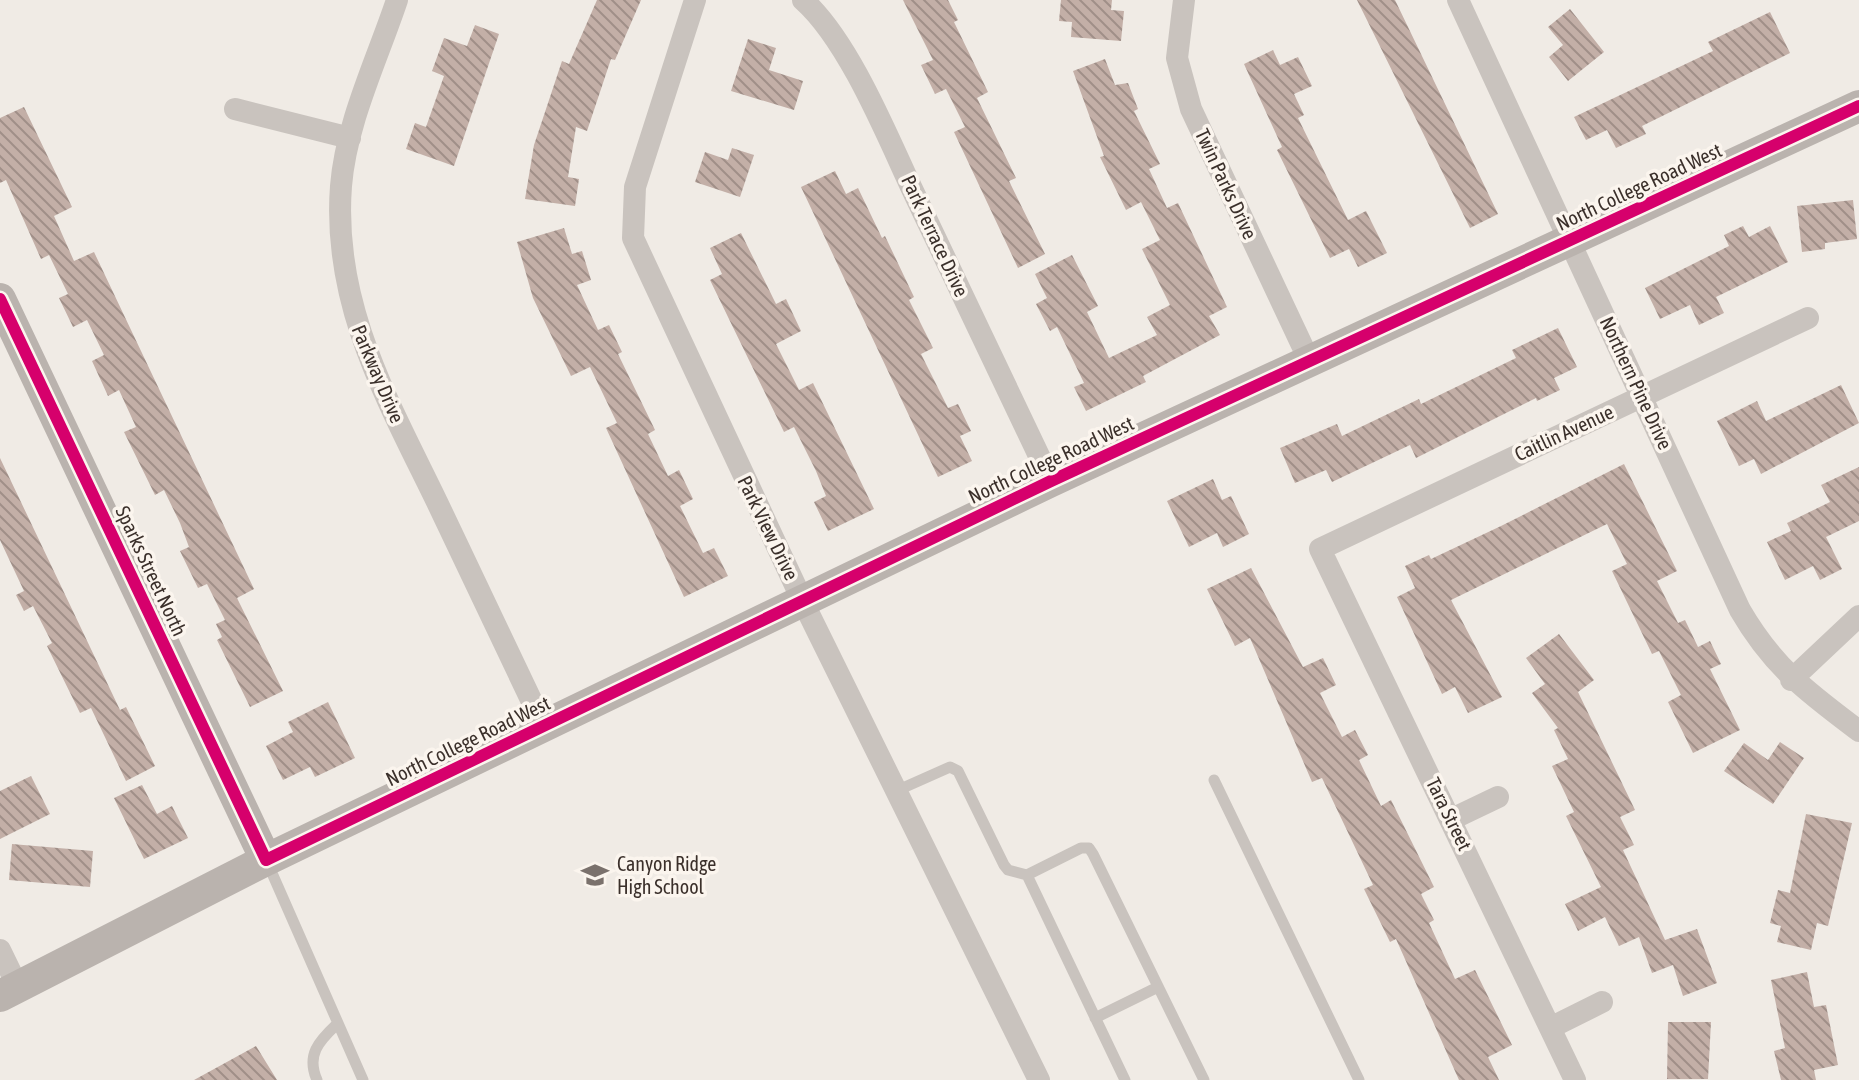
<svg xmlns="http://www.w3.org/2000/svg" width="1859" height="1080" font-family="'Asap Condensed',sans-serif">
	<style>
		.building { fill: url(#building-back-hatch) }
		.lines { fill: none; stroke-linecap: round; stroke-linejoin: round }
		.lane { stroke: #c9c3be; stroke-width: 11 }
		.street { stroke: #c9c3be; stroke-width: 22 }
		.secondary { stroke: #bab3ae; stroke-width: 32 }
		.cycleway-casing { stroke: #fbf5ee; stroke-width: 17 }
		.cycleway { stroke: #d6006c; stroke-width: 12 }
		.labels { text-anchor: middle; stroke-width: 7; stroke-linejoin: round; paint-order: stroke }
		.street-label { font-size: 20px; fill: #3b302b; stroke: #fbf5ee }
		.poi-label { font-size: 20px; fill: #3b302b; stroke: #fbf5ee; text-anchor: start }
	</style>
	<defs>
		<pattern id="building-back-hatch" width="6" height="6" patternUnits="userSpaceOnUse" patternTransform="scale(2)"><rect width="6" height="6" fill="#c3afa7"/><path d="M-1 5l2 2M0 0l6 6M5-1l2 2" fill="none" stroke="#a08f88"/></pattern>
	</defs>
	<rect width="100%" height="100%" fill="#f0ebe5"/>
	<!-- building -->
	<path class="building" d="M597,0H641L615,60L611,59L587,131L576,127L568,177L579,179L575,206L525,199L534,145L562,61L569,64Z
		M903,0H948L958,20L954,22L988,92L977,98L1016,178L1009,181L1045,254L1018,268L954,132L965,127L946,89L935,94L921,65L933,60Z
		M1061,0H1112L1111,10L1124,11L1121,41L1071,37L1072,22L1059,21Z
		M1357,0H1395L1498,214L1470,228Z
		M1570,9L1604,52L1568,81L1549,57L1563,45L1548,27Z
		M1770,12L1790,53L1642,126L1646,134L1616,148L1607,130L1586,140L1574,117L1713,51L1708,42Z
		M475,25L499,34L454,166L406,149L415,123L426,127L444,76L432,71L444,38L467,46Z
		M748,39L776,48L769,70L803,81L794,110L731,91Z
		M1273,50L1280,65L1298,57L1312,86L1294,94L1304,115L1298,118L1348,220L1366,211L1387,253L1358,267L1349,249L1330,258L1277,150L1282,147L1244,64Z
		M1105,59L1115,85L1128,83L1138,109L1134,111L1160,164L1149,169L1167,208L1178,203L1227,307L1209,316L1220,335L1143,376L1146,382L1086,411L1074,387L1084,383L1057,327L1050,331L1036,304L1047,298L1035,274L1072,255L1098,306L1087,312L1109,358L1157,335L1147,317L1170,305L1142,249L1160,240L1141,202L1126,210L1100,157L1104,156L1073,71Z
		M24,107L72,207L54,216L74,261L94,252L254,589L237,598L283,691L250,707L217,640L222,637L216,624L225,620L207,584L198,588L180,551L189,547L180,523L164,490L155,495L124,432L136,427L119,390L108,396L92,361L104,355L87,320L73,327L59,298L68,294L49,255L41,259L6,180L0,183V118Z
		M732,148L754,155L740,197L695,182L705,152L728,160Z
		M835,171L846,194L858,188L882,238L885,236L914,297L909,300L933,348L921,354L948,408L958,404L971,431L960,436L972,461L938,477L801,187Z
		M1853,200L1857,239L1825,243V249L1802,252L1797,206Z
		M1743,226L1749,237L1770,226L1788,262L1716,297L1724,313L1699,325L1690,305L1660,319L1645,288L1729,246L1724,235Z
		M564,228L572,254L582,251L591,280L577,285L598,330L609,325L622,352L618,354L655,430L648,434L668,476L679,470L693,499L680,506L703,553L714,548L728,576L684,597L606,428L617,423L590,367L571,376L533,298L517,242Z
		M741,233L776,304L786,299L801,331L776,344L799,390L813,383L874,509L828,531L814,502L826,496L816,471L794,427L784,432L710,280L722,274L710,248Z
		M1558,328L1577,367L1554,378L1560,390L1537,401L1536,398L1416,458L1410,445L1332,482L1326,470L1295,483L1280,448L1337,424L1342,436L1419,399L1421,404L1516,358L1512,350Z
		M1841,385L1859,423L1761,474L1754,459L1739,466L1717,421L1757,401L1766,421Z
		M0,458L120,710L126,707L155,766L126,781L91,708L80,713L47,646L52,643L33,606L24,611L16,595L24,591L0,540Z
		M1624,464L1677,571L1657,581L1678,623L1685,620L1698,647L1710,641L1721,664L1710,669L1740,730L1693,753L1668,702L1681,695L1659,651L1652,654L1612,571L1627,564L1607,524L1451,600L1502,697L1468,713L1455,687L1442,694L1397,597L1415,588L1405,566L1429,555L1431,559L1501,526Z
		M1859,467V521L1826,537L1842,569L1820,580L1813,566L1785,580L1767,542L1791,531L1787,523L1830,502L1821,485Z
		M1213,479L1222,500L1231,496L1249,534L1223,547L1217,533L1189,547L1167,501Z
		M1251,568L1303,667L1323,658L1336,685L1320,693L1342,737L1355,730L1368,755L1359,760L1381,806L1391,800L1434,887L1421,894L1434,920L1429,923L1455,979L1475,970L1512,1045L1488,1057L1499,1080H1459L1396,939L1390,942L1364,889L1373,885L1322,778L1312,782L1250,638L1235,646L1207,589Z
		M1559,634L1594,680L1578,692L1635,810L1620,817L1634,845L1623,850L1665,940L1697,929L1717,983L1683,996L1673,965L1652,973L1639,937L1619,946L1605,917L1578,931L1565,904L1601,887L1566,816L1574,812L1552,766L1568,759L1554,730L1558,728L1532,693L1545,684L1526,658Z
		M328,702L355,758L315,777L310,767L283,780L266,746L293,732L288,722Z
		M1780,742L1804,758L1773,804L1724,771L1744,743L1768,760Z
		M31,776L50,814L0,839V791Z
		M142,785L157,814L172,806L188,838L144,859L114,798Z
		M1806,814L1852,823L1828,926L1817,923L1811,950L1777,942L1781,926L1770,923L1778,890L1790,893Z
		M12,844L93,851L90,887L9,880Z
		M1807,972L1814,1007L1826,1005L1838,1065L1814,1070L1816,1080H1781L1774,1051L1785,1048L1771,980Z
		M1668,1022H1711L1708,1079H1667Z
		M256,1046L277,1080H194Z"/>
	<g class="lines">
		<!-- lane -->
		<path class="lane" d="M1214,780L1359,1080
			M896,791L950,767L958,771L1004,865L1008,870L1027,875
			M268,864L363,1080
			M1095,1018L1158,987
			M317,1080C306,1055 319,1041 336,1025
			M1125,1080L1027,875L1081,848H1089L1093,854L1204,1080"/>
		<!-- street -->
		<path class="street" d="M397,0C377,60 346,123 341,186C332,304 387,399 437,502C472,577 508,652 544,727
			M695,0L635,187L633,238L803,602L1039,1080
			M803,0C848,40 886,133 912,189C958,286 1005,384 1051,481
			M1184,0L1177,58L1191,109L1309,360
			M1458,0L1740,610C1773,667 1807,692 1859,731
			M235,109L350,138
			M1791,680L1859,616
			M1452,819L1498,797
			M0,950L17,985
			M1550,1028L1602,1002
			M1575,1080L1320,549L1808,318"/>
		<!-- secondary -->
		<path class="secondary" d="M0,299L266,860
			M0,996L266,860L1051,481L1859,106"/>
		<!-- cycleway casing -->
		<g class="cycleway-casing">
			<path id="cycleway" d="M0,299L266,860L1051,481L1859,106"/>
		</g>
		<!-- cycleway -->
		<use href="#cycleway" class="cycleway"/>
	</g>
	<!-- icons -->
	<defs>
		<g id="school-bare" transform="scale(2.16)"><path d="M0-5L7-2L0 1L-7-2ZM-4 1L0 2.5L4 1V4Q0 6-4 4Z" fill="#7a716c" stroke="#fbf5ee" stroke-width="2.5" paint-order="stroke"/></g>
	</defs>
	<g fill-rule="evenodd">
		<use href="#school-bare" x="595" y="875"/>
	</g>
	<g class="labels">
		<!-- street labels -->
		<g class="street-label">
			<text transform="translate(1226 184) rotate(65)" y="7">Twin Parks Drive</text>
			<text transform="translate(1639 187) rotate(-25)" y="7">North College Road West</text>
			<text transform="translate(935 236) rotate(65)" y="7">Park Terrace Drive</text>
			<text transform="translate(378 374) rotate(67)" y="7">Parkway Drive</text>
			<text transform="translate(1636 383) rotate(65)" y="7">Northern Pine Drive</text>
			<text transform="translate(1564 433) rotate(-25)" y="7">Caitlin Avenue</text>
			<text transform="translate(1051 460) rotate(-25)" y="7">North College Road West</text>
			<text transform="translate(768 528) rotate(64)" y="7">Park View Drive</text>
			<text transform="translate(151 571) rotate(65)" y="7">Sparks Street North</text>
			<text transform="translate(468 741) rotate(-26)" y="7">North College Road West</text>
			<text transform="translate(1449 814) rotate(64)" y="7">Tara Street</text>
		</g>
		<!-- poi labels -->
		<g class="poi-label">
			<text x="617" y="871">Canyon Ridge<tspan x="617" dy="23">High School</tspan></text>
		</g>
	</g>
</svg>
